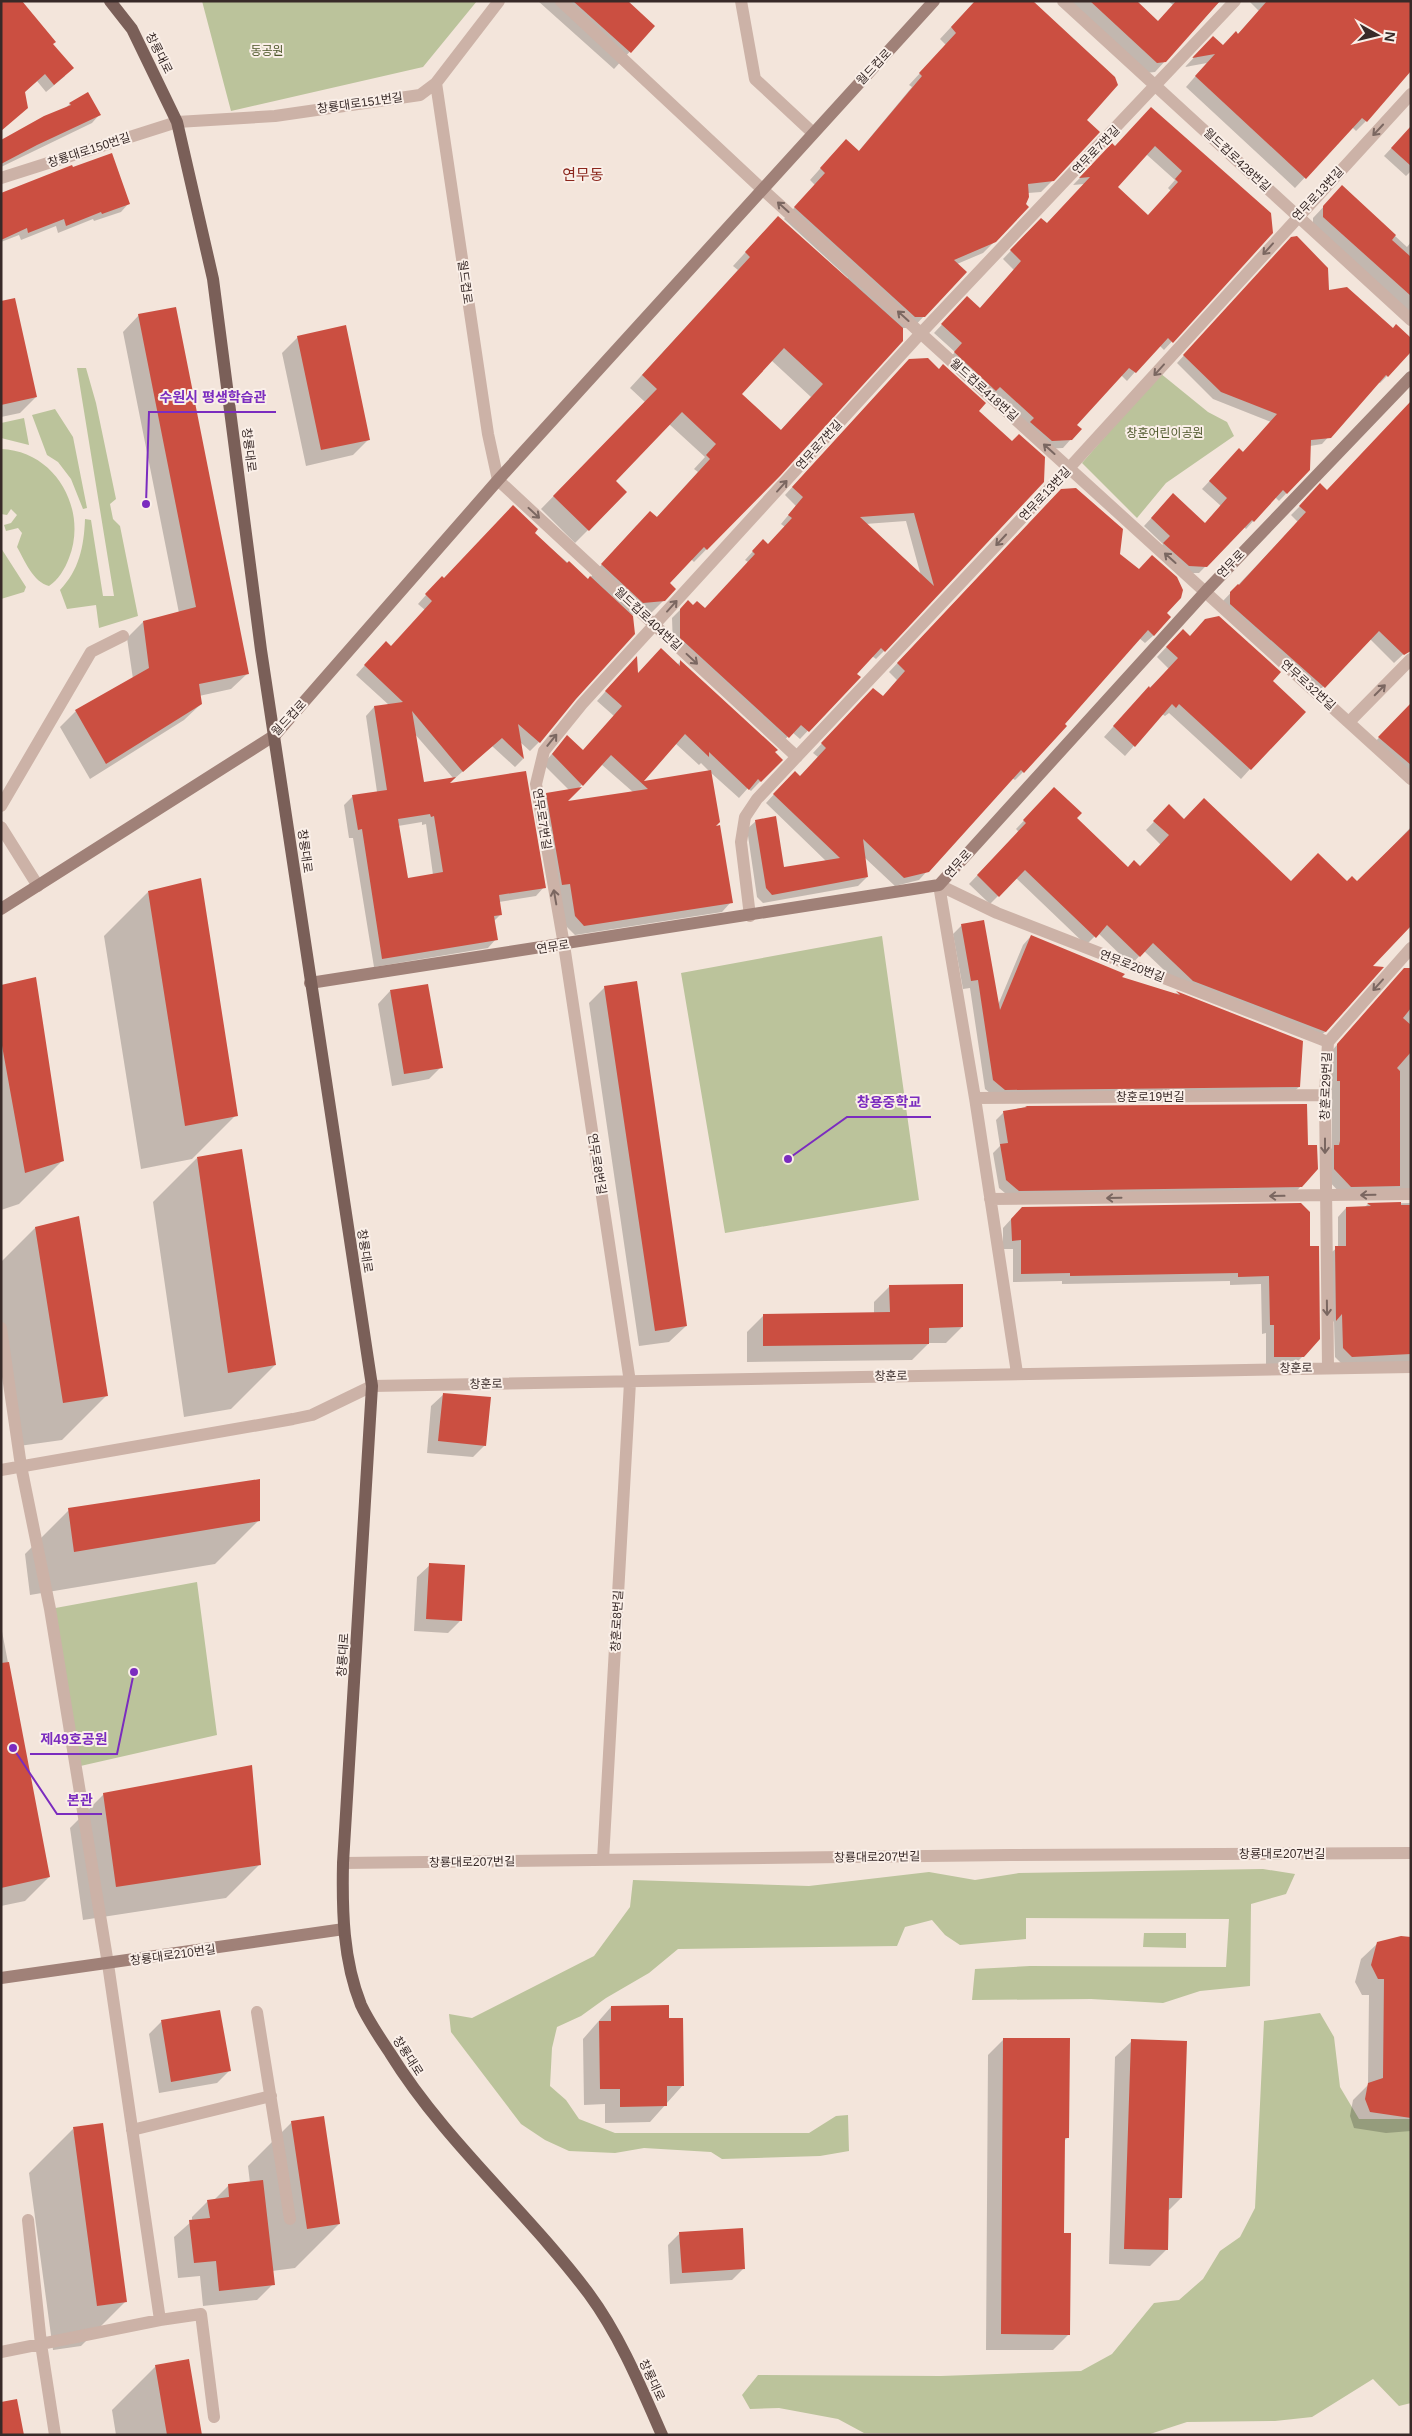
<svg xmlns="http://www.w3.org/2000/svg" width="1412" height="2436" font-family="Arial,'Noto Sans KR',sans-serif">
	<style>
		.green { fill: #bbc39b }
		.shadow { fill: #0003; fill-rule: evenodd }
		.building { fill: #cb4f41; fill-rule: evenodd }
		.lines { fill: none; stroke-linecap: round; stroke-linejoin: round }
		.street { stroke: #ccb2a7; stroke-width: 12 }
		.secondary { stroke: #a08178; stroke-width: 12 }
		.primary { stroke: #7a5f58; stroke-width: 12 }
		.oneway { stroke: #7b6761 }
		.labels { text-anchor: middle; stroke-width: 4; stroke-linejoin: round; paint-order: stroke }
		.park-label { font-size: 12px; fill: #4d572a; stroke: #faefe8 }
		.street-label { font-size: 12px; fill: #382a28; stroke: #faefe8 }
		.quarter-label { font-size: 15px; fill: #8b271d; stroke: #faefe8 }
		.leader { fill: none; stroke: #7b2cbf; stroke-width: 2 }
		.callout-dot { fill: #7b2cbf; stroke: #faefe8; stroke-width: 2 }
		.callout-label { font-size: 14px; text-anchor: middle; font-weight: bold; fill: #7b2cbf; stroke: #faefe8; stroke-width: 4; stroke-linejoin: round; paint-order: stroke }
	</style>
	<rect width="100%" height="100%" fill="#f3e5db"/>
	<!-- green -->
	<path class="green" d="M202,1H477L423,67L231,111Z
		M77,368H86L96,403L116,499L110,504L113,519L120,526L138,616L99,628L96,605L67,609L60,590C79,570 84,547 85,519L91,520L103,596H114Z
		M1160,373L1208,412L1227,422L1234,436L1166,483L1137,518L1082,463Z
		M55,409L73,437L87,508L83,509L71,479L58,462L47,455L32,415Z
		M24,418L29,445L1,438V423Z
		M1,449C56,451 88,510 69,558C65,569 58,580 49,586C33,582 25,561 17,547L22,533L18,528L6,531L4,525L11,523L17,515L11,509L7,515L1,514Z
		M1,548L26,587L24,592L1,599Z
		M882,936L919,1200L725,1233L681,973Z
		M197,1582L217,1735L76,1767L50,1609Z
		M1263,1869L1295,1874L1286,1894L1251,1904L1250,1986L1200,1991L1163,2003L1091,1999L972,2000L975,1969L1030,1966L1226,1967L1229,1919L1026,1918V1939L960,1945L945,1935L932,1920L905,1927L897,1946L678,1949L649,1973L606,1998L581,2016L557,2027L552,2048L550,2086L566,2100L579,2119L615,2133H809L836,2116L848,2115L849,2151L820,2156L722,2159L711,2152L644,2148L615,2153L569,2151L545,2140L521,2124L451,2032L449,2014L472,2018L594,1956L630,1907L633,1880L809,1886L929,1872L975,1880L1019,1873Z
		M1144,1933H1186V1948L1143,1947Z
		M1320,2013L1334,2037L1340,2087L1359,2119H1411V2403L1399,2406L1373,2379L1312,2417L1275,2421L1187,2422L1147,2435L864,2433L838,2419L779,2408L750,2409L742,2395L758,2375L941,2376L1081,2371L1112,2354L1154,2303L1179,2300L1203,2279L1220,2251L1240,2237L1255,2208L1264,2021Z"/>
	<!-- shadow -->
	<path class="shadow" d="M538,1H626L653,26L614,69Z
		M975,1L1085,120L1053,180L1041,192L1028,193L995,241L983,253L957,264L924,316L913,328H902L779,475L694,562L691,559L669,583L664,600L651,613L630,615L575,698L539,742L530,751L520,742L523,759L515,767L492,746L454,779L414,733L423,784L447,785L544,887L536,896L499,902L501,914L494,921L496,939L488,948L374,967L353,838H349L344,805L353,796L377,792L366,716L374,707L389,705L356,675L377,652L391,648L425,610L418,604L434,586L533,533L588,580L637,525L656,518L698,472L694,469L705,457L669,424L614,481L626,492L575,543L541,509L645,402L630,388L738,270L733,266L765,231L847,280L848,278L784,219L815,185L810,180L835,152H858L912,87L909,85L946,45L940,39ZM771,360L811,397L780,431L740,394ZM422,822V825L426,824L433,875L407,879L398,826Z
		M1064,1H1135L1158,22L1173,5L1168,1H1220L1155,72L1146,73Z
		M1249,1H1411L1366,121L1356,131L1352,127L1295,188L1186,87L1207,63L1185,67L1203,48L1223,46L1237,35L1259,11Z
		M52,44L65,76L46,92L37,81L23,93L1,130Z
		M70,104L99,115L92,123L1,167V141L64,109Z
		M1143,117L1272,233L1164,350L1159,345L1127,381L1121,375L1076,425L1071,439L1063,448L1043,449L947,361L955,352L934,333L967,298L979,309L1014,270L1003,259L1033,227L1047,224L1084,184L1073,185L1112,145L1114,148ZM1146,154L1175,180L1168,188L1171,191L1148,216L1116,187Z
		M1411,127V171L1406,176L1384,156Z
		M1342,187L1407,247L1411,242V314L1313,227V218Z
		M1,194L128,204L121,212L94,221L93,219L58,233L56,226L21,240L19,235L1,242Z
		M1284,246L1327,291L1387,376L1380,383L1378,382L1322,444L1310,446L1309,470L1279,501L1275,497L1246,529L1244,527L1199,573H1181L1157,551L1163,544L1144,526L1166,502L1205,524L1221,506L1202,489L1232,457L1242,453L1271,422L1213,399L1177,363Z
		M1,302L36,397L20,413L1,417Z
		M139,315L248,673L231,689L199,696L201,704L184,720L90,779L60,727L76,711L133,679L127,638L143,622L179,613L123,332Z
		M298,337L369,439L353,455L306,466L282,353Z
		M901,368L977,411L1043,482L884,651L876,659L872,656L856,674L859,677L800,739L792,732L780,745L673,646L672,618L680,610L693,606L705,610L748,562L745,560L755,549L768,546L785,527L781,524L796,506L785,495ZM906,521L921,576L865,524Z
		M1327,492L1411,647L1394,663L1370,639L1315,695L1222,602L1298,522L1291,515L1312,494Z
		M1052,499L1119,554L1165,614L1154,635L1145,643L1139,638L1023,772L1015,780L1012,778L919,880L895,886L864,857L867,877L858,886L763,903L757,897L747,829L756,821L783,868L826,861L766,803L786,781L800,777L818,757L813,753L864,698H882L897,680L889,672Z
		M1173,640L1271,681L1250,769L1241,779L1169,713L1165,716L1162,714L1125,756L1104,737L1139,698L1169,669L1157,657Z
		M680,662L781,760L751,791L748,788L739,798L710,772L713,827L731,902L722,912L575,935L566,926L537,803L546,794L569,790L543,764L567,737L583,751L614,716L597,701L627,667L637,675L677,665ZM675,743L699,765L701,763L710,772L641,783ZM601,764L633,792L565,803Z
		M1411,714V782L1371,746L1398,718Z
		M1046,797L1076,818L1127,868L1140,867L1161,845L1146,830L1169,806L1184,820L1291,882L1357,883L1411,827V918L1370,967L1325,1032L1316,1040L1184,989L1144,951L1131,965L1098,933L1086,945L1016,878L990,904L969,884L1019,832L1016,829Z
		M148,892L236,1115L192,1159L141,1169L104,936Z
		M962,925L998,1005L1023,945L1031,936L1119,978L1174,995L1176,993L1302,1042L1299,1087L1290,1095L996,1098L985,1089L970,988L963,989L953,934Z
		M1411,969V1203L1409,1198L1342,1195L1326,1178V1155L1332,1148V1090H1329V1054L1396,978Z
		M1,986L63,1160L19,1204L1,1210Z
		M605,987L686,1326L669,1342L639,1346L589,1003Z
		M390,991L441,1067L429,1079L392,1086L378,1004Z
		M1306,1105L1301,1186L1293,1195L1011,1198L999,1188L993,1153L1000,1146L996,1120L1004,1112L1026,1107Z
		M197,1158L275,1365L231,1409L184,1417L153,1202Z
		M1411,1203V1363L1343,1365L1335,1357L1334,1321L1327,1328V1256L1338,1247V1217L1346,1208H1364L1368,1204Z
		M1300,1205L1303,1356L1294,1365H1266V1333L1262,1334L1261,1284L1230,1285V1281L1062,1284V1281L1013,1282V1249H1003V1228L1013,1217Z
		M78,1217L106,1396L62,1440L19,1446L1,1336V1262L35,1228Z
		M890,1286L962,1327L946,1343H929L912,1360L747,1362V1332L763,1316L874,1314V1302Z
		M444,1394L485,1445L473,1457L427,1453L431,1406Z
		M69,1510L259,1520L215,1564L30,1595L25,1554Z
		M430,1565L460,1621L448,1633L414,1631L417,1577Z
		M1,1626L49,1877L25,1901L1,1906Z
		M104,1794L260,1864L226,1898L83,1920L70,1828Z
		M1411,1939V2131L1386,2133L1354,2128L1350,2116L1353,2100L1368,2085L1369,1995H1362L1355,1982L1361,1959L1378,1943Z
		M611,2007L668,2019L683,2085L650,2122L605,2123V2104L584,2105L583,2039Z
		M219,2012L229,2071L217,2083L159,2093L149,2034L161,2022Z
		M1004,2039L1068,2137L1064,2141L1063,2234L1069,2334L1053,2350H986L988,2055Z
		M1132,2041L1181,2198L1168,2211L1166,2250L1150,2266L1109,2264L1115,2057Z
		M292,2122L339,2224L295,2268L272,2271L273,2284L257,2300L203,2306L200,2276L178,2278L174,2237L192,2221V2217L208,2201L214,2200L229,2185L250,2183L248,2166Z
		M73,2129L125,2302L81,2346L53,2350L29,2173Z
		M680,2233L744,2268L732,2280L670,2284L668,2245Z
		M156,2366L201,2435H116L112,2410Z"/>
	<!-- building -->
	<path class="building" d="M1,1H22L56,42L53,44L74,68L54,85L45,74L25,92L28,108L1,131Z
		M573,1H628L655,26L631,53Z
		M975,1H1033L1115,77L1118,85L1087,120L1100,132L1054,181L1028,184L1029,197L1026,204L1029,207L996,242L954,260L967,272L925,317H915L794,207L825,173L820,168L846,139L859,151L922,76L919,73L956,33L951,27Z
		M1090,1H1137L1158,21L1176,1H1220L1166,62L1157,63Z
		M1267,1H1411V71L1367,122L1362,118L1306,179L1195,76L1215,54L1192,58L1213,36L1223,45L1236,31L1238,34Z
		M88,92L101,115L37,145L1,164V140L44,116L71,105L69,103Z
		M1151,107L1271,213L1273,233L1173,343L1168,338L1136,373L1129,368L1077,425L1082,429L1072,440L1052,441L1030,422L1034,418L1000,387L996,391L954,352L962,343L941,324L967,296L980,308L1021,261L1010,250L1041,218L1047,223L1090,177L1079,178L1112,143L1115,146ZM1155,146L1182,171L1175,179L1178,182L1148,215L1118,187Z
		M1411,126V166L1391,148Z
		M112,153L130,204L102,214L101,212L66,226L64,219L28,233L27,228L1,240V193L72,165L73,167Z
		M1342,185L1396,235L1392,240L1411,257V296L1323,217V206Z
		M778,216L903,328V341L780,476L707,550L704,547L670,583L676,589L665,601L643,603L601,564L650,511L657,517L710,459L706,455L716,444L682,412L616,481L627,492L589,531L553,496L657,389L642,375L750,257L745,252ZM784,348L823,384L781,430L742,394Z
		M1297,236L1328,268L1329,290L1347,287L1393,328L1396,324L1410,337V353L1388,377L1386,375L1331,438L1311,440L1310,470L1287,494L1283,490L1254,522L1252,520L1207,567L1189,566L1163,543L1170,536L1151,518L1173,493L1205,523L1227,498L1209,481L1239,448L1243,452L1277,414L1221,392L1183,355L1291,237Z
		M15,298L37,397L1,405V301Z
		M176,307L249,674L199,684L202,704L106,764L75,710L149,668L143,621L196,607L138,314Z
		M346,325L370,440L321,450L297,336Z
		M928,358L939,369L943,364L986,403L979,411L1012,441L1019,434L1045,457L1044,482L885,652L881,648L857,674L861,677L809,732L801,725L789,738L680,638V609L688,600L693,605L697,601L705,608L755,554L752,551L763,539L768,544L792,518L788,515L803,497L792,487L909,359ZM914,513L934,586L860,517Z
		M1411,401V651L1404,655L1379,631L1325,688L1230,604V592L1238,584L1239,585L1306,512L1299,506L1320,483L1327,490Z
		M1076,488L1123,529L1120,554L1139,569L1152,555L1177,577L1183,590L1181,598L1167,613L1171,617L1154,636L1148,630L1065,724L1067,726L1024,773L1021,770L929,872L904,878L863,839L868,877L772,895L766,888L755,820L776,816L784,867L840,858L773,794L795,771L800,776L826,748L821,743L873,688L883,696L905,671L897,663L1061,489Z
		M513,505L538,529L535,533L567,563L569,561L588,579L590,576L633,616L635,634L576,699L540,743L518,724L524,759L502,738L463,772L412,711L424,782L456,777L450,783L526,771L546,888L499,895L502,915L494,916L498,940L382,959L362,829L358,830L352,795L387,790L374,706L403,702L364,665L386,641L391,646L432,601L425,594L442,576L444,578ZM430,814L431,817L434,816L443,872L408,878L398,819Z
		M1219,616L1281,672L1273,681L1306,712L1251,770L1179,704L1176,708L1172,704L1135,747L1113,726L1149,686L1150,688L1178,658L1166,647L1183,629L1190,636L1205,619Z
		M661,648L680,666V660L778,750L775,752L783,760L761,782L758,779L749,790L709,752V757L685,734L644,781L711,770L720,822L716,826L720,825L733,903L584,926L575,916L570,884L562,885L546,793L582,787L568,801L648,789L611,755L583,786L552,754L567,735L583,750L622,706L605,691L637,656L638,673Z
		M1411,703V765L1378,737Z
		M1054,787L1082,813L1077,818L1128,867L1134,860L1140,866L1169,835L1153,821L1169,804L1184,819L1204,798L1291,881L1318,853L1347,881L1352,876L1357,881L1411,828V926L1373,966L1384,967L1326,1032L1193,981L1153,943L1140,957L1107,925L1096,938L1025,870L999,897L977,875L1026,823L1023,820Z
		M201,878L238,1116L185,1126L148,891Z
		M984,920L1000,1010L1031,935L1125,974L1122,977L1180,995L1176,991L1303,1041L1300,1087L1005,1090L993,1080L978,980L971,981L961,924Z
		M1404,968H1411V1008L1403,1018L1411,1025V1052L1397,1068L1400,1071V1186L1351,1187L1334,1169V1145H1339L1340,1141V1081H1337V1044Z
		M36,977L64,1161L25,1173L1,1040V985Z
		M637,981L687,1326L655,1331L604,986Z
		M428,984L443,1068L404,1074L390,990Z
		M1307,1104L1308,1145H1317L1318,1169L1302,1187L1019,1191L1006,1180L1000,1144L1008,1143L1003,1111L1027,1107L1025,1106Z
		M242,1149L276,1365L228,1373L197,1157Z
		M1401,1202V1205H1411V1354L1352,1357L1343,1348L1342,1314L1336,1321L1335,1246H1346V1207L1371,1206L1367,1203Z
		M1301,1203L1310,1212V1246H1319L1320,1339L1304,1357H1274V1325H1270L1269,1276L1238,1277V1273L1070,1276V1273L1021,1274V1240L1012,1241L1011,1219L1022,1207Z
		M79,1216L108,1396L63,1403L35,1227Z
		M963,1284V1327L929,1328V1344L763,1346V1314L890,1312L889,1285Z
		M443,1393L491,1397L486,1446L438,1441Z
		M260,1479V1521L74,1552L68,1508Z
		M429,1563L465,1565L462,1621L426,1619Z
		M9,1662L50,1877L1,1888V1663Z
		M252,1765L261,1865L116,1887L103,1793Z
		M1401,1936L1411,1937V2118L1370,2112L1365,2099L1368,2083L1383,2078L1384,1979H1378L1371,1965L1377,1942Z
		M669,2005V2018H683L684,2086H667V2106L620,2107V2089H600L599,2021H611V2006Z
		M220,2010L231,2071L171,2082L161,2020Z
		M1003,2038H1070L1069,2138H1065L1064,2233H1071L1070,2335L1001,2334Z
		M1131,2039L1187,2041L1182,2198H1169L1168,2250L1124,2249Z
		M324,2116L340,2224L307,2229L291,2121Z
		M103,2123L127,2302L97,2306L73,2127Z
		M263,2180L275,2285L219,2291L216,2261L194,2263L189,2220L210,2218L207,2200L229,2197L228,2184Z
		M743,2228L745,2269L682,2273L679,2232Z
		M189,2359L202,2435H167L155,2365Z
		M17,2399L24,2435H1V2402Z"/>
	<g class="lines">
		<!-- street -->
		<path class="street" d="M561,1L762,189L1411,779
			M741,1L755,79L813,133
			M1063,1L1411,320
			M436,83L488,434L498,480L797,757
			M1,178L177,122L275,116L420,95L436,83L499,1
			M1349,722L1411,659
			M1,806L91,652L123,636
			M1,827L38,886
			M939,885L975,1098L1017,1373
			M939,885L997,913L1328,1042
			M750,916L741,842L745,817L757,799L1070,467L1411,94
			M975,1098L1325,1095
			M990,1199L1411,1194
			M1,1328L21,1466L50,1609L108,1964L160,2320L201,2314L214,2417
			M1328,1367L1325,1095L1328,1042L1411,948
			M1,1470L293,1419L312,1415L372,1386L1411,1367
			M603,1860L630,1382L564,945L536,784L544,751L582,704L921,333L1235,1
			M343,1863L1010,1855L1411,1853
			M257,2012L290,2219
			M132,2130L271,2096
			M28,2220L41,2344L55,2435
			M1,2352L160,2320"/>
		<!-- secondary -->
		<path class="secondary" d="M1,909L275,735L498,480L934,1
			M310,983L939,885L1206,591L1411,377
			M1,1978L344,1929"/>
		<!-- primary -->
		<path class="primary" d="M110,1L132,29L177,122L213,279L261,650L372,1386L343,1863C342,1911 343,1960 361,2005C369,2022 380,2038 390,2053C445,2142 527,2211 589,2294C620,2336 641,2387 662,2435"/>
	</g>
	<!-- one-way arrows -->
	<defs><path id="oneway-shaft" d="M-6 0H5M1.5-3L5.5 0L1.5 3" fill="none" stroke-width="1.6" stroke-linecap="round" stroke-linejoin="round" transform="scale(1.25)"/></defs>
	<g class="oneway">
		<use href="#oneway-shaft" transform="translate(1378 130) rotate(133)"/>
		<use href="#oneway-shaft" transform="translate(783 207) rotate(-138)"/>
		<use href="#oneway-shaft" transform="translate(1268 249) rotate(132)"/>
		<use href="#oneway-shaft" transform="translate(903 316) rotate(-138)"/>
		<use href="#oneway-shaft" transform="translate(1159 370) rotate(132)"/>
		<use href="#oneway-shaft" transform="translate(1049 449) rotate(-138)"/>
		<use href="#oneway-shaft" transform="translate(782 486) rotate(-48)"/>
		<use href="#oneway-shaft" transform="translate(534 513) rotate(43)"/>
		<use href="#oneway-shaft" transform="translate(1001 540) rotate(133)"/>
		<use href="#oneway-shaft" transform="translate(1170 558) rotate(-138)"/>
		<use href="#oneway-shaft" transform="translate(672 606) rotate(-48)"/>
		<use href="#oneway-shaft" transform="translate(692 659) rotate(43)"/>
		<use href="#oneway-shaft" transform="translate(1380 690) rotate(-45)"/>
		<use href="#oneway-shaft" transform="translate(552 740) rotate(-51)"/>
		<use href="#oneway-shaft" transform="translate(555 897) rotate(-100)"/>
		<use href="#oneway-shaft" transform="translate(1378 985) rotate(132)"/>
		<use href="#oneway-shaft" transform="translate(1325 1146) rotate(90)"/>
		<use href="#oneway-shaft" transform="translate(1368 1195) rotate(179)"/>
		<use href="#oneway-shaft" transform="translate(1277 1196) rotate(179)"/>
		<use href="#oneway-shaft" transform="translate(1114 1198) rotate(179)"/>
		<use href="#oneway-shaft" transform="translate(1327 1308) rotate(89)"/>
	</g>
	<g class="labels">
		<!-- park labels -->
		<g class="park-label">
			<text x="267" y="55">동공원</text>
			<text x="1165" y="437">창훈어린이공원</text>
		</g>
		<!-- street labels -->
		<g class="street-label">
			<text transform="translate(159 53) rotate(63)" y="4">창룡대로</text>
			<text transform="translate(874 67) rotate(-47)" y="4">월드컵로</text>
			<text transform="translate(360 103) rotate(-8)" y="4">창룡대로151번길</text>
			<text transform="translate(89 150) rotate(-18)" y="4">창룡대로150번길</text>
			<text transform="translate(1096 150) rotate(-46)" y="4">연무로7번길</text>
			<text transform="translate(1237 160) rotate(43)" y="4">월드컵로428번길</text>
			<text transform="translate(1318 194) rotate(-47)" y="4">연무로13번길</text>
			<text transform="translate(465 282) rotate(82)" y="4">월드컵로</text>
			<text transform="translate(984 390) rotate(42)" y="4">월드컵로418번길</text>
			<text transform="translate(819 445) rotate(-48)" y="4">연무로7번길</text>
			<text transform="translate(249 450) rotate(83)" y="4">창룡대로</text>
			<text transform="translate(1045 494) rotate(-47)" y="4">연무로13번길</text>
			<text transform="translate(1231 564) rotate(-46)" y="4">연무로</text>
			<text transform="translate(648 619) rotate(43)" y="4">월드컵로404번길</text>
			<text transform="translate(1308 685) rotate(42)" y="4">연무로32번길</text>
			<text transform="translate(289 718) rotate(-47)" y="4">월드컵로</text>
			<text transform="translate(542 819) rotate(81)" y="4">연무로7번길</text>
			<text transform="translate(305 851) rotate(82)" y="4">창룡대로</text>
			<text transform="translate(958 864) rotate(-48)" y="4">연무로</text>
			<text transform="translate(553 947) rotate(-9)" y="4">연무로</text>
			<text transform="translate(1132 966) rotate(21)" y="4">연무로20번길</text>
			<text transform="translate(1326 1086) rotate(-88)" y="4">창훈로29번길</text>
			<text x="1150" y="1101">창훈로19번길</text>
			<text transform="translate(597 1164) rotate(81)" y="4">연무로8번길</text>
			<text transform="translate(365 1251) rotate(81)" y="4">창룡대로</text>
			<text transform="translate(1296 1368) rotate(-1)" y="4">창훈로</text>
			<text transform="translate(891 1376) rotate(-1)" y="4">창훈로</text>
			<text transform="translate(486 1384) rotate(-1)" y="4">창훈로</text>
			<text transform="translate(617 1621) rotate(-87)" y="4">창훈로8번길</text>
			<text transform="translate(343 1655) rotate(-86)" y="4">창룡대로</text>
			<text x="1282" y="1858">창룡대로207번길</text>
			<text transform="translate(877 1857) rotate(-1)" y="4">창룡대로207번길</text>
			<text transform="translate(472 1862) rotate(-1)" y="4">창룡대로207번길</text>
			<text transform="translate(173 1955) rotate(-8)" y="4">창룡대로210번길</text>
			<text transform="translate(408 2056) rotate(57)" y="4">창룡대로</text>
			<text transform="translate(652 2380) rotate(65)" y="4">창룡대로</text>
		</g>
		<!-- quarter labels -->
		<g class="quarter-label">
			<text x="583" y="180">연무동</text>
		</g>
	</g>
	<!-- callouts -->
	<path class="leader" d="M146 504L149 412H276M788 1159L847 1117H931M134 1672L117 1754H30M13 1748L57 1814H102"/>
	<g class="callout-dot">
		<circle cx="146" cy="504" r="5"/>
		<circle cx="788" cy="1159" r="5"/>
		<circle cx="134" cy="1672" r="5"/>
		<circle cx="13" cy="1748" r="5"/>
	</g>
	<g class="callout-label">
		<text x="213" y="402">수원시 평생학습관</text>
		<text x="889" y="1107">창용중학교</text>
		<text x="74" y="1744">제49호공원</text>
		<text x="80" y="1805">본관</text>
	</g>
	<!-- border -->
	<rect width="1412" height="2436" fill="none" stroke="#382a28" stroke-width="5"/>
	<!-- north arrow -->
	<g transform="translate(1377 35) rotate(98)" stroke="#faefe8" stroke-width="4" paint-order="stroke">
	<path d="M0-4L9 19L0 12L-9 19Z" fill="#382a28"/>
	<text y="-8" font-size="14" font-weight="bold" text-anchor="middle" fill="#382a28">N</text>
	</g>
</svg>
